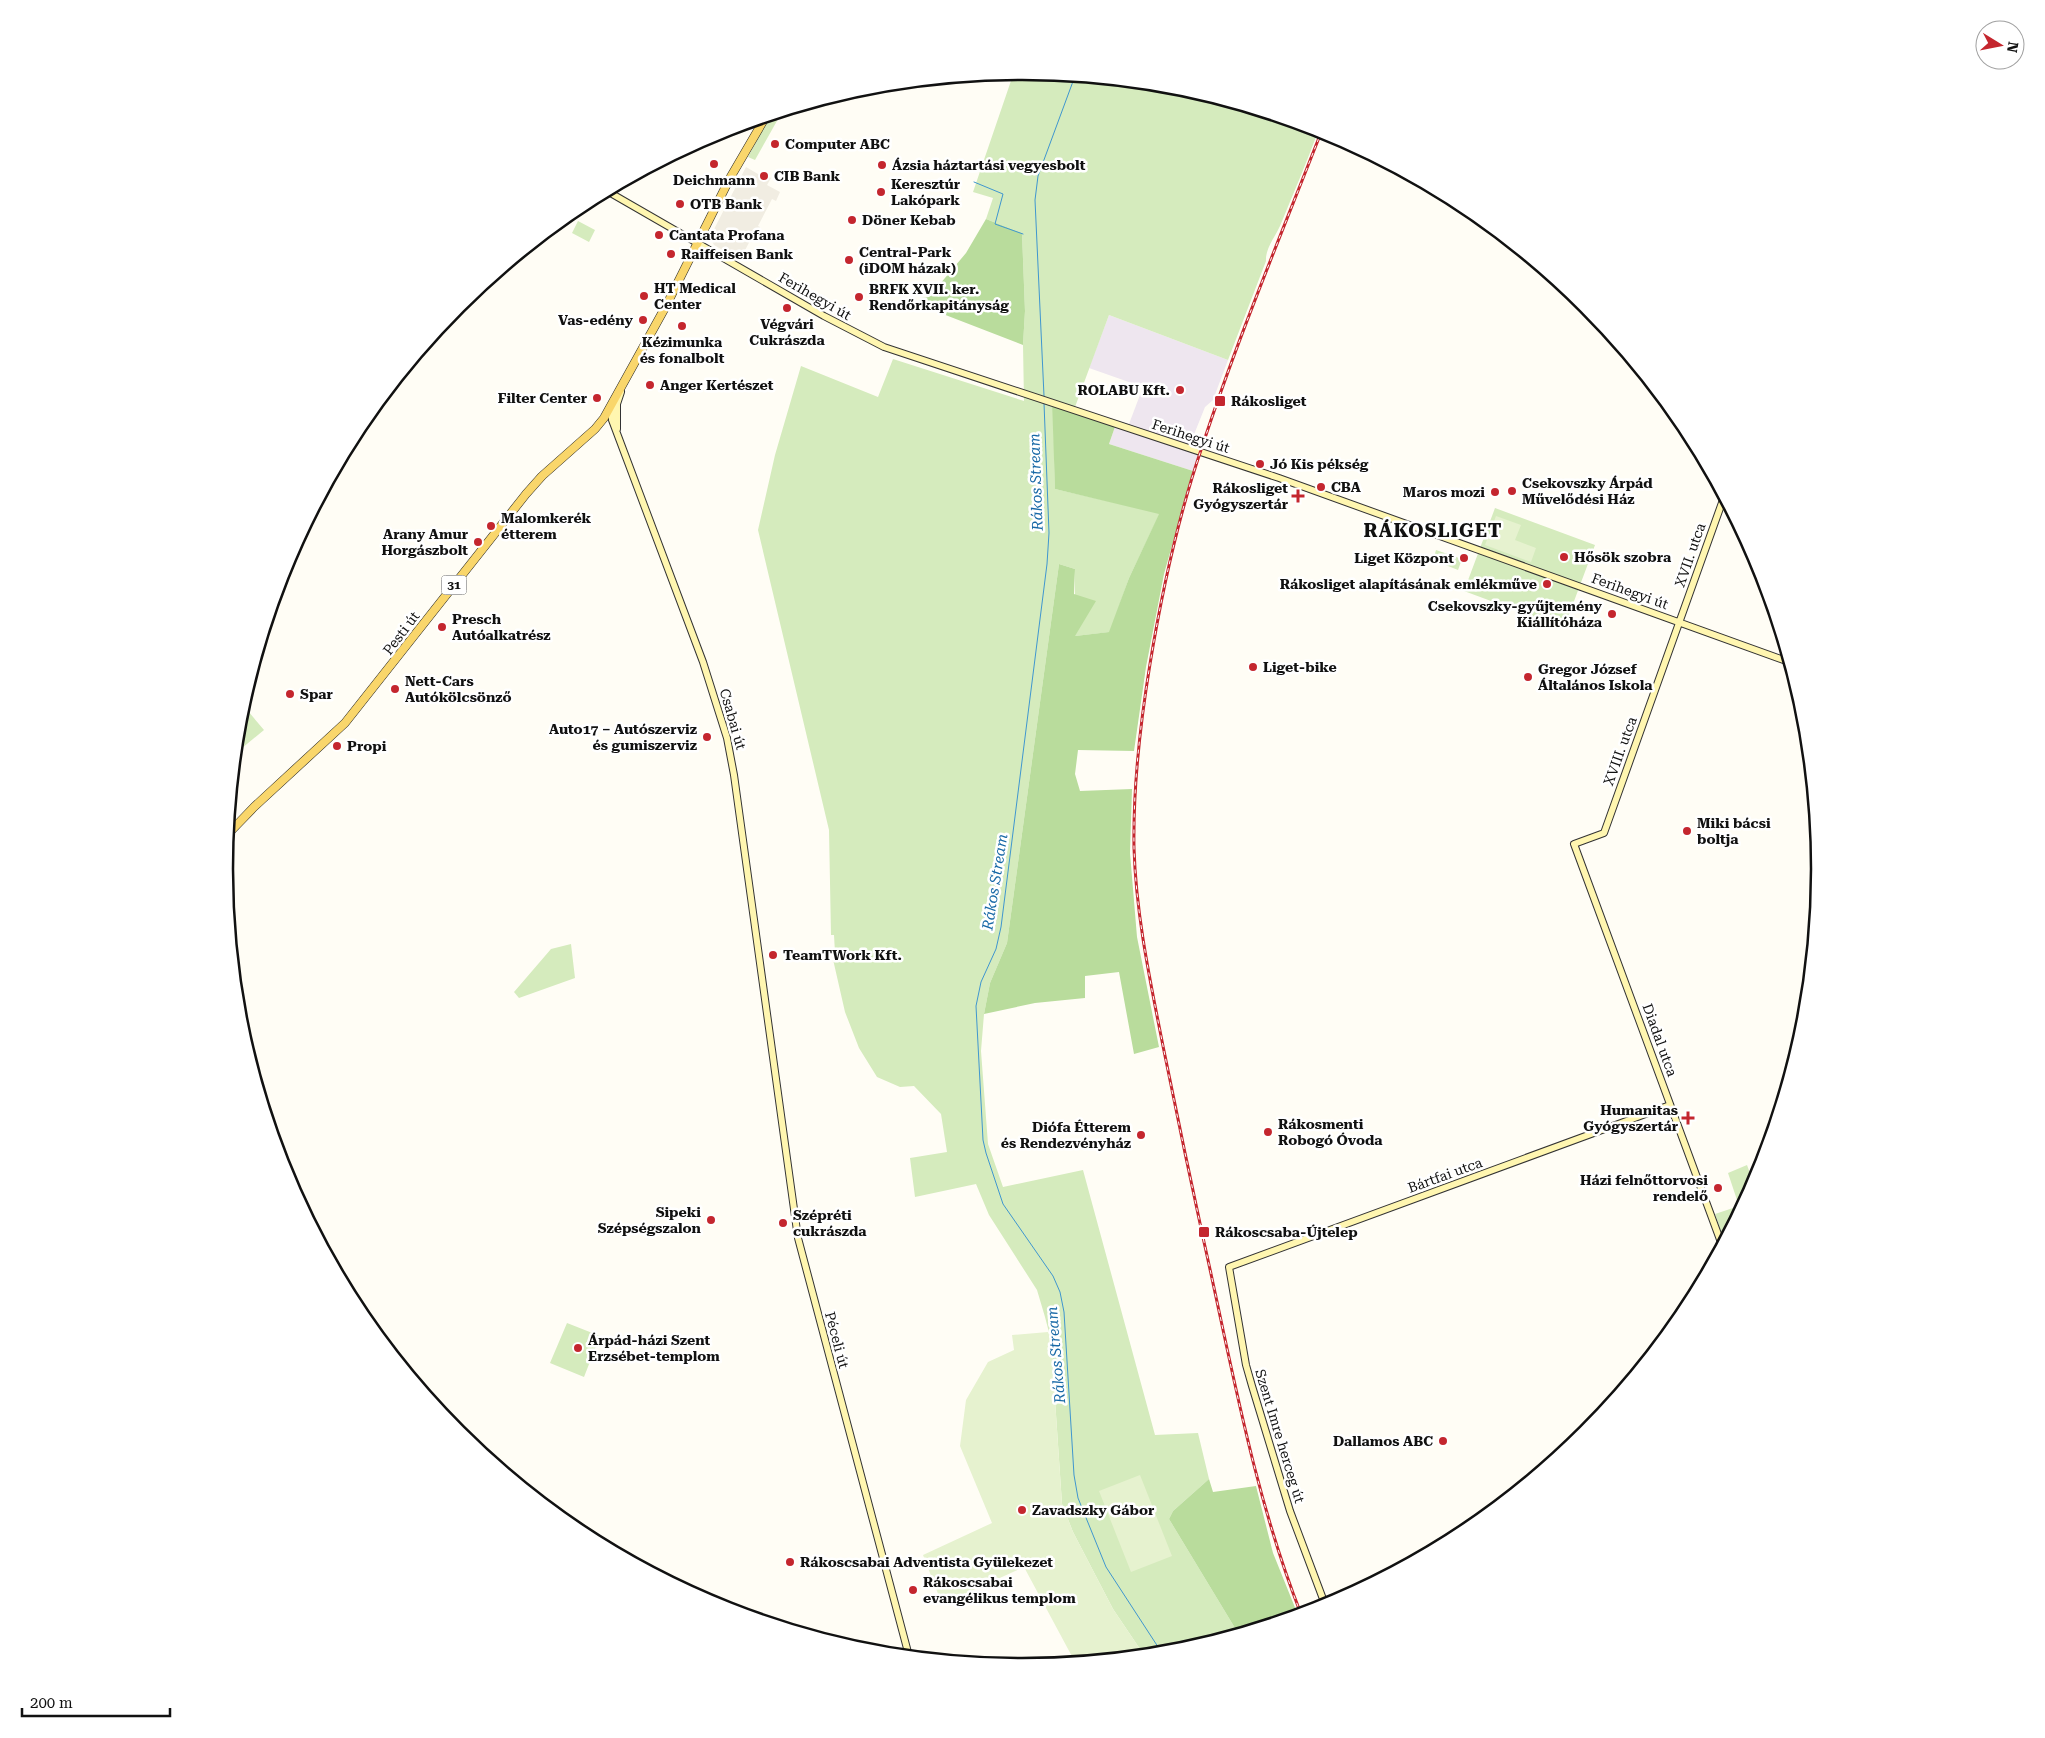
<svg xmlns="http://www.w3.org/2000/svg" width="2045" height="1738" font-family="'Roboto Serif',serif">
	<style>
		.industrial { fill: #eee6ef }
		.green { fill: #d5ebbd }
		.forest { fill: #b9dc9c }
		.pitch { fill: #e6f2cf }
		.plaza { fill: #f1ede2 }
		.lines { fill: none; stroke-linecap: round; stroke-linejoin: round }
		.stream { stroke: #3f96cf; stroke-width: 1 }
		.secondary-casing { stroke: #333; stroke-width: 8 }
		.primary-casing { stroke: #222; stroke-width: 9 }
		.secondary { stroke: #fff6b0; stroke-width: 6 }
		.primary { stroke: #f9d66b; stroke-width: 8 }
		.rail-casing { stroke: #c4262e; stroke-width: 3 }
		.rail { stroke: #fff; stroke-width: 1; stroke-dasharray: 4; stroke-linecap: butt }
		.poi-dot { fill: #c4262e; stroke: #fff; stroke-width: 2 }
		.labels { text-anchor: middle; stroke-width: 5; stroke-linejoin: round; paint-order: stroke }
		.shield { fill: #fff; stroke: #585858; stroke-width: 1 }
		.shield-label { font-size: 12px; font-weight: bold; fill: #111 }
		.poi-label { font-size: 14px; font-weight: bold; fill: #111; stroke: #fff; text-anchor: start }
		.street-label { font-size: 14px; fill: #111; stroke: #fff }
		.water-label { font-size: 15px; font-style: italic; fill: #1768a6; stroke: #fff }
		.district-label { font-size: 19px; font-weight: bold; letter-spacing: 1px; fill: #111; stroke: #fff }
		.rim { fill: none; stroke: #111; stroke-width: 2.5 }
	</style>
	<rect width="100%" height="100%" fill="#fffdf5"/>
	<!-- industrial -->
	<path class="industrial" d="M1109,315L1228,360L1213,400L1205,407L1193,437L1192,446L1200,449L1193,471L1109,444L1117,421L1129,424L1143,387L1089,368Z"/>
	<!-- green -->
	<path class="green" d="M1023,71L1178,87L1319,129C1307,162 1293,194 1280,226C1275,237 1265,249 1266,261L1228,360L1109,315L1075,407L1053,400L1055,489L1160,513L1129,578L1110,632L1075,636V569L1059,564L1007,943L990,983L984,1014L981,1051L988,1144L1003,1187L1083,1170L1155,1435L1198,1433L1209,1479L1173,1511L1169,1519L1238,1633L1178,1651L1144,1655L1113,1609L1073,1532L1062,1504L1051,1340L1045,1317L1037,1290L989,1215L976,1184L915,1197L910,1158L947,1152L941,1114L914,1086L900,1087L877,1077L859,1048L845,1012L832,955L835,953L834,935H831L829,830L758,530L775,455L801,366L878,397L893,359L1024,401L1023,345L1025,311L1022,233L986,219L993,198L973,192L1014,72Z
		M782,112L755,160L748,157L770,116Z
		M578,221L595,230L589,242L572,233Z
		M1495,508L1595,545L1564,628L1464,591Z
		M1436,550L1462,559L1458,570L1433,560Z
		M248,711L264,730L236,753L240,714Z
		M571,944L575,978L519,998L514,992L551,949Z
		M1747,1165L1754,1184L1724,1240L1715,1214L1739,1206L1728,1173Z
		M567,1323L600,1336L584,1377L550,1363Z"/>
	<!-- forest -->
	<path class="forest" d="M986,219L1022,233L1025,311L1023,345L917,304L921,298L929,297L966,253Z
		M1052,400L1117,421L1109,444L1193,471L1164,574L1146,667L1134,751L1078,750L1075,774L1080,791L1132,789L1130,853L1137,937L1159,1047L1134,1054L1119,972L1085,976V998L1035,1003L984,1014L990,983L1007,943L1059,564L1075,569L1074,594L1096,601L1075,636L1109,632L1129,578L1159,514L1055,489Z
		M1209,1479L1213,1492L1256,1486L1273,1553L1298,1615L1238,1633L1169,1519L1173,1511Z"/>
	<!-- pitch -->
	<path class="pitch" d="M1496,516L1521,525L1515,540L1536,548L1531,562L1485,545Z
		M1048,1332L1051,1340L1062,1504L1073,1532L1113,1609L1144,1655L1075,1662L1024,1567L942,1604L923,1555L992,1523L960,1446L966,1400L988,1362L1014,1350L1012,1335Z
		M1140,1475L1172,1556L1131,1572L1099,1491Z"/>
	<!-- plaza -->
	<path class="plaza" d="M746,167L765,178L766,175L771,178L767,185L780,192L776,201L772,199L758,226L760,227L756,233H754L740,260L714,245L710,237Z"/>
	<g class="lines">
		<!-- stream -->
		<path class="stream" d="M974,182L1003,194L995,224L1023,234
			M1044,396L1035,200L1038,176L1075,76
			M1044,403L1049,533L1047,564L1001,927L996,949L981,982L976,1006L983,1140L986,1153L1003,1204L1053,1276L1060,1292L1064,1312L1074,1475L1078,1498L1106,1567L1162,1653"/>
		<!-- secondary casing -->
		<g class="secondary-casing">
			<path id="secondary" d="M607,191L824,316L884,347L1279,478L1789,662
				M611,407L612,420L703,662L727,738L734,775L798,1238L909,1656
				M617,429V404L621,392
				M1722,1245L1574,844L1604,833L1724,497
				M1326,1607L1290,1511L1252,1386L1246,1365L1229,1267L1670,1105"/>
		</g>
		<!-- primary casing -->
		<g class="primary-casing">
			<path id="primary" d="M228,834L254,807L345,723L526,494L542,476L595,429L604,418L666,306L730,178L765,118"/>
		</g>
		<!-- secondary -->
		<use href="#secondary" class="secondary"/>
		<!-- primary -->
		<use href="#primary" class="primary"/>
		<!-- rail casing -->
		<g class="rail-casing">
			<path id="rail" d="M1301,1614C1254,1495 1232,1367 1204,1242C1190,1177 1176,1111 1163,1046C1150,980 1136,915 1134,848C1133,787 1140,725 1150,664C1162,591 1178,517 1202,447C1237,340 1281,235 1322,130"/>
		</g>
		<!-- rail -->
		<use href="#rail" class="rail"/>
	</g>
	<!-- markers -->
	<g class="poi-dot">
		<circle cx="775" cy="144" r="5"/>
		<circle cx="714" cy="164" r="5"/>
		<circle cx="882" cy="165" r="5"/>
		<circle cx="764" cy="176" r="5"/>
		<circle cx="881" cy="192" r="5"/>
		<circle cx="680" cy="204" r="5"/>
		<circle cx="852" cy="220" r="5"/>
		<circle cx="659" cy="235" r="5"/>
		<circle cx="671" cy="254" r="5"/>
		<circle cx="849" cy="260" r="5"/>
		<circle cx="644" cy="296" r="5"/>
		<circle cx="859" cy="297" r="5"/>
		<circle cx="787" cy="308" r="5"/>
		<circle cx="643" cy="320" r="5"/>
		<circle cx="682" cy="326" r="5"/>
		<circle cx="650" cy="385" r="5"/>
		<circle cx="1180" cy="390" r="5"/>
		<circle cx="597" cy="398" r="5"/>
		<rect x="1214" y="395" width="12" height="12" rx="2.5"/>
		<circle cx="1260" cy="464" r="5"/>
		<circle cx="1321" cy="487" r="5"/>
		<circle cx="1512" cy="491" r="5"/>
		<circle cx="1495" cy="492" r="5"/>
		<path d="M1295.5 488.5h5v5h5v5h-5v5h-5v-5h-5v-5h5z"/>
		<circle cx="491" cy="526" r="5"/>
		<circle cx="478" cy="542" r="5"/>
		<circle cx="1564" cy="557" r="5"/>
		<circle cx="1464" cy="558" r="5"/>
		<circle cx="1547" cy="584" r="5"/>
		<circle cx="1612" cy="614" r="5"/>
		<circle cx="442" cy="627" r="5"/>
		<circle cx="1253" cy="667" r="5"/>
		<circle cx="1528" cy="677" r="5"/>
		<circle cx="395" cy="689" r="5"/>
		<circle cx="290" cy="694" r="5"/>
		<circle cx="707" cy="737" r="5"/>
		<circle cx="337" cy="746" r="5"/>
		<circle cx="1687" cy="831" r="5"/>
		<circle cx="773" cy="955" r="5"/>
		<path d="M1685.5 1110.5h5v5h5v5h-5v5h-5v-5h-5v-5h5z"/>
		<circle cx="1268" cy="1132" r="5"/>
		<circle cx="1141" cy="1135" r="5"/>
		<circle cx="1718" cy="1188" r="5"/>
		<circle cx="711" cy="1220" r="5"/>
		<circle cx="783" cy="1223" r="5"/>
		<rect x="1198" y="1226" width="12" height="12" rx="2.5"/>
		<circle cx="578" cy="1348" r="5"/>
		<circle cx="1443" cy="1441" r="5"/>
		<circle cx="1022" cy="1510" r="5"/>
		<circle cx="790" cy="1562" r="5"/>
		<circle cx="913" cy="1590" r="5"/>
	</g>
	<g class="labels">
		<!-- shield labels -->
		<rect class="shield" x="441.5" y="575.5" width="25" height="19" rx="4"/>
		<g class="shield-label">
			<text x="454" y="589">31</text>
		</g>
		<!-- poi labels -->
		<g class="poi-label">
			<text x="785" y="149">Computer ABC</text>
			<text x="892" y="170">Ázsia háztartási vegyesbolt</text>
			<text x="774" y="181">CIB Bank</text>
			<text x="714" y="185" text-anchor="middle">Deichmann</text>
			<text x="891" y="189">Keresztúr<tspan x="891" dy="16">Lakópark</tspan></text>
			<text x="690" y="209">OTB Bank</text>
			<text x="862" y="225">Döner Kebab</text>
			<text x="669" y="240">Cantata Profana</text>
			<text x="859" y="257">Central-Park<tspan x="859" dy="16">(iDOM házak)</tspan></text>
			<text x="681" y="259">Raiffeisen Bank</text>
			<text x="654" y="293">HT Medical<tspan x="654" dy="16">Center</tspan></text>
			<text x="869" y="294">BRFK XVII. ker.<tspan x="869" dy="16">Rendőrkapitányság</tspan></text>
			<text x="633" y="325" text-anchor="end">Vas-edény</text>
			<text x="787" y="329" text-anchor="middle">Végvári<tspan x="787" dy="16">Cukrászda</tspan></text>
			<text x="682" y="347" text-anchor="middle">Kézimunka<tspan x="682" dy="16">és fonalbolt</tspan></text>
			<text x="660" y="390">Anger Kertészet</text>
			<text x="1170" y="395" text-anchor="end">ROLABU Kft.</text>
			<text x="587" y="403" text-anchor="end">Filter Center</text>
			<text x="1231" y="406">Rákosliget</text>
			<text x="1270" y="469">Jó Kis pékség</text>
			<text x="1522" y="488">Csekovszky Árpád<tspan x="1522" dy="16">Művelődési Ház</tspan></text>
			<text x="1331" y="492">CBA</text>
			<text x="1288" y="493" text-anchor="end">Rákosliget<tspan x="1288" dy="16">Gyógyszertár</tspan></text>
			<text x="1485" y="497" text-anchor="end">Maros mozi</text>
			<text x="501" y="523">Malomkerék<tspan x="501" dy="16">étterem</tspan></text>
			<text x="468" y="539" text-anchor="end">Arany Amur<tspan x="468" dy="16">Horgászbolt</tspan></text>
			<text x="1574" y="562">Hősök szobra</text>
			<text x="1454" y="563" text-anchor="end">Liget Központ</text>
			<text x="1537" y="589" text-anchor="end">Rákosliget alapításának emlékműve</text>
			<text x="1602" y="611" text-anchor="end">Csekovszky-gyűjtemény<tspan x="1602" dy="16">Kiállítóháza</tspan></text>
			<text x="452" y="624">Presch<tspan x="452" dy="16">Autóalkatrész</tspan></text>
			<text x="1263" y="672">Liget-bike</text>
			<text x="1538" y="674">Gregor József<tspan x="1538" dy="16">Általános Iskola</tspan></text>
			<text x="405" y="686">Nett-Cars<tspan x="405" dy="16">Autókölcsönző</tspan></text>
			<text x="300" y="699">Spar</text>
			<text x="697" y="734" text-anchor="end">Auto17 – Autószerviz<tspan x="697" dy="16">és gumiszerviz</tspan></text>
			<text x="347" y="751">Propi</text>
			<text x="1697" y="828">Miki bácsi<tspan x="1697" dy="16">boltja</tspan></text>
			<text x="783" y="960">TeamTWork Kft.</text>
			<text x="1678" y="1115" text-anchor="end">Humanitas<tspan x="1678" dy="16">Gyógyszertár</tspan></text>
			<text x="1278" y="1129">Rákosmenti<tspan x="1278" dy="16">Robogó Óvoda</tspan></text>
			<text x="1131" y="1132" text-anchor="end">Diófa Étterem<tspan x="1131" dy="16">és Rendezvényház</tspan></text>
			<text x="1708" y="1185" text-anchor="end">Házi felnőttorvosi<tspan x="1708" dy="16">rendelő</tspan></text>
			<text x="701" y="1217" text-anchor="end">Sipeki<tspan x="701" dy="16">Szépségszalon</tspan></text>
			<text x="793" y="1220">Szépréti<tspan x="793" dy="16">cukrászda</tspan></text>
			<text x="1215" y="1237">Rákoscsaba-Újtelep</text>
			<text x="588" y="1345">Árpád-házi Szent<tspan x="588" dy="16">Erzsébet-templom</tspan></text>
			<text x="1433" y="1446" text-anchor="end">Dallamos ABC</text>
			<text x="1032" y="1515">Zavadszky Gábor</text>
			<text x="800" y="1567">Rákoscsabai Adventista Gyülekezet</text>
			<text x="923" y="1587">Rákoscsabai<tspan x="923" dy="16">evangélikus templom</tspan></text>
		</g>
		<!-- street labels -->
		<g class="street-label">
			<text transform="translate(815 296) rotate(30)" y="5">Ferihegyi út</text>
			<text transform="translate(1191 436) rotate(18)" y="5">Ferihegyi út</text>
			<text transform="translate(1690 555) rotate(-71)" y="5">XVII. utca</text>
			<text transform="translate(1630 591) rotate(20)" y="5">Ferihegyi út</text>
			<text transform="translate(401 633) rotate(-53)" y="5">Pesti út</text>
			<text transform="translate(733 719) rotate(74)" y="5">Csabai út</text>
			<text transform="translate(1620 751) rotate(-70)" y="5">XVIII. utca</text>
			<text transform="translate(1660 1040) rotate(70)" y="5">Diadal utca</text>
			<text transform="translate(1445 1175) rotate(-20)" y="5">Bártfai utca</text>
			<text transform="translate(837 1340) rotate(75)" y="5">Péceli út</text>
			<text transform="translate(1280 1436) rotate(73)" y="5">Szent Imre herceg út</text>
		</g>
		<!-- water labels -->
		<g class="water-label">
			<text transform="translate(1036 482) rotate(-92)" y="5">Rákos Stream</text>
			<text transform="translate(995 882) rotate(-81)" y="5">Rákos Stream</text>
			<text transform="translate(1056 1355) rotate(-95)" y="5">Rákos Stream</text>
		</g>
		<!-- district labels -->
		<g class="district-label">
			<text x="1433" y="537">RÁKOSLIGET</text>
		</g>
	</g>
	<!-- crop -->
	<path d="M0 0H2045V1738H0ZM233 869a789 789 0 1 1 1578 0a789 789 0 1 1-1578 0Z" fill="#fff" fill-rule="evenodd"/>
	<path class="rim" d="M233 869a789 789 0 1 1 1578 0a789 789 0 1 1-1578 0Z"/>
	<!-- north arrow -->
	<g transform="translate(2000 45) rotate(100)"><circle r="24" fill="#ffffff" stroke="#a0a0a0"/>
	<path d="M0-4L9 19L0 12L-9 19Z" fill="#c4262e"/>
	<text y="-8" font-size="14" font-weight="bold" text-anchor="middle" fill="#111111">N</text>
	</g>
	<!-- scale -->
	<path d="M22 1708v8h148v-8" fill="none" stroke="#111111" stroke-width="2.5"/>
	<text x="30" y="1708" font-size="15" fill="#111111" stroke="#ffffff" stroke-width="4" paint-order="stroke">200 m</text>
</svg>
